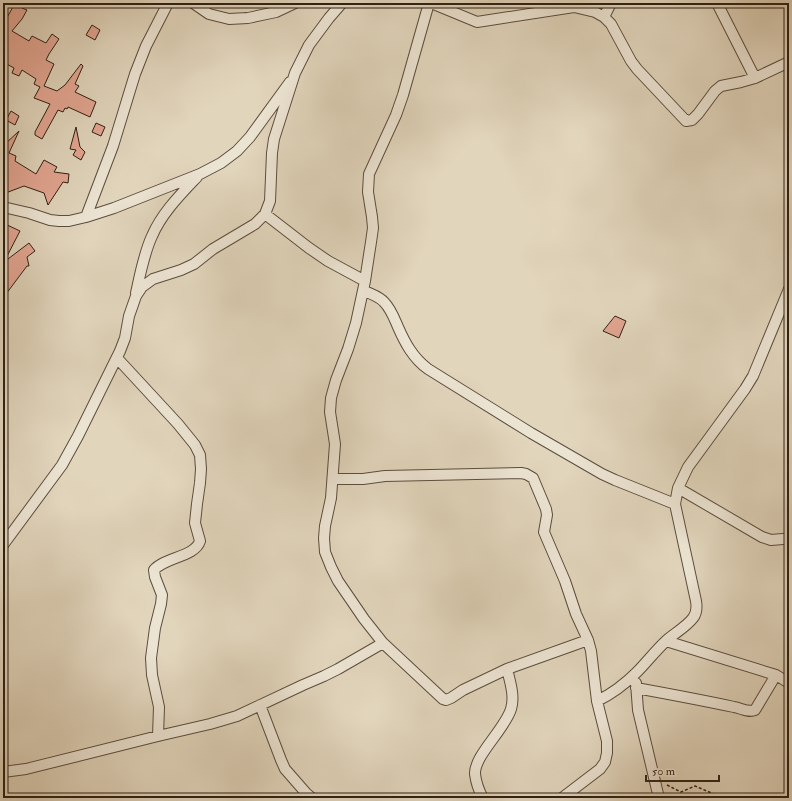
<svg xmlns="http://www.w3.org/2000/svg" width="792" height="801" font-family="'IM FELL Double Pica',serif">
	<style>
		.building { fill: #e3a692; stroke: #2f2014 }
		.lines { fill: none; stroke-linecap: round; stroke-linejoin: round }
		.street-casing { stroke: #5c4d3e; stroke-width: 12 }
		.path { stroke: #2f2014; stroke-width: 1.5; stroke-dasharray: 3 2; stroke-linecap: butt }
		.street { stroke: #ece4d3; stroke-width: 10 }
	</style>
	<rect width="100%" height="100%" fill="#e1d5bc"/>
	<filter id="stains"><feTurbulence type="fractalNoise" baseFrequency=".005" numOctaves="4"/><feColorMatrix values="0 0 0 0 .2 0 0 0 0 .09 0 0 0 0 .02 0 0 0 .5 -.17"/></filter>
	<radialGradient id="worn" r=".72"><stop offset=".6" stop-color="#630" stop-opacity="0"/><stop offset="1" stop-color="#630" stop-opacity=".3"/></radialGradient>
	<!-- building -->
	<path class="building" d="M15,3H25L22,8L27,10L22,19L12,31L29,41L32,36L46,43L52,34L59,39L49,54L46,60L54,64L44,86L57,91L65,85L81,64L83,66L75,84L79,86L75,92L96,102L90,117L68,107L67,109L65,108L63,112L58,110L42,139L35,135V132L50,104L34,98L40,87L34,84L36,79L22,70L19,76L12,73L14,68L3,62V25Z
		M92,25L100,30L95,40L86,35Z
		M11,111L19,116L15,125L6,120Z
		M96,123L105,127L101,136L92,132Z
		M76,127L80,147L85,152L81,160L73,155L76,150L70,149Z
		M19,131L9,153L16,156L15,161L36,174L44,160L57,167L54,172L69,174L68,183L63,182L48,205L44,193L24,186L3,194V157L4,145Z
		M3,223L20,231L4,262L29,243L35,251L27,257L29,266H27L3,298Z
		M615,316L626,321L619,338L603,331Z"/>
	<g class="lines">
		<!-- street casing -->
		<g class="street-casing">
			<path id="street" d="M193,3L209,14L229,19L248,18L276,12L295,3
				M429,3L403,95L396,115L369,174L368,192L372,217L373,228L371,242L365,281L356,323L348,349L336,380L331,398L330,412L335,444L331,498L325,526L324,538L325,552L331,567L338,581L364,619L383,643L443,699L446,700L451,698L463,690L507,669L588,640
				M431,3L477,22L574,7L595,12L604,17L611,24L631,61L637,69L686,121L692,120L698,114L715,91L721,86L741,82L755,78L789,62
				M717,3L755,78
				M604,17L611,3
				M3,207L29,213L50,220L59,221H69L86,217L114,208L200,174L221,163L237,151L250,137L290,82
				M265,214L309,248L328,261L365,281
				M86,217L113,146L135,74L146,46L168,3
				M363,290C370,294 379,296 384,302C391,309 394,318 398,327C405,343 413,358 428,369L531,433L602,474L615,480L675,504
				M136,293C140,275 144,253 152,236C162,213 180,195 197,177
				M117,358L178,424L195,445L200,455L201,469L200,483L197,504L195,523L200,541C195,557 165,557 154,570L155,577L162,595L161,604L155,628L151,658L152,675L159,707L158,736
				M333,479H363L385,476L521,473L526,474L533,478L546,509L547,515L544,532L565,581L576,614L588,640L591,651L597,701L607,741V753L605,762L600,769L562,798
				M678,488L762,537L771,540L783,539
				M3,545L62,465L78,436L120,351L125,338L129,316L136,296L142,287L153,279L181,270L194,264L213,249L255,224L265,214L270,201L272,153L274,139L295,73L309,45L329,18L342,3
				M666,641L776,675L789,683
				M636,683L638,710L658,794L659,798
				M636,688C669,694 701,700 734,707C741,708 748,713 755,710L776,675
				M597,701C612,694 625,684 637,672C647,662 656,650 667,640C675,633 686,627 693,618C697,613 697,607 696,601L675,504L678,488L688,467L745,389L753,376L789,289
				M260,705L281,760L285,769L306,793L312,798
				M3,772L26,769L158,736L210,724L237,716L303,685L324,676L338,669L383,643
				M483,798C479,791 476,782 475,774C474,756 505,729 511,709C515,696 510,682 507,669"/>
		</g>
		<!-- path -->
		<path class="path" d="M667,785L681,792L695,786L723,798"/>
		<!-- street -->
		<use href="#street" class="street"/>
	</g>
	<!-- margin -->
	<rect width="792" height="801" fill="none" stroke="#e1d5bc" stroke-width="16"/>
	<rect x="4" y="4" width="784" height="793" fill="none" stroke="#2f2014" stroke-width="2"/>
	<rect x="8" y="8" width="776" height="785" fill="none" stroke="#2f2014"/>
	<!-- scale -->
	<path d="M646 775v6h73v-6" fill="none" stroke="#2f2014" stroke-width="2"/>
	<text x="652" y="775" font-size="12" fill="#2f2014" stroke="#ece4d3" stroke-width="3" paint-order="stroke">50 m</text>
	<rect width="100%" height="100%" filter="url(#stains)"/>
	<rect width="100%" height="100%" fill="url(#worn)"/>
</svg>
